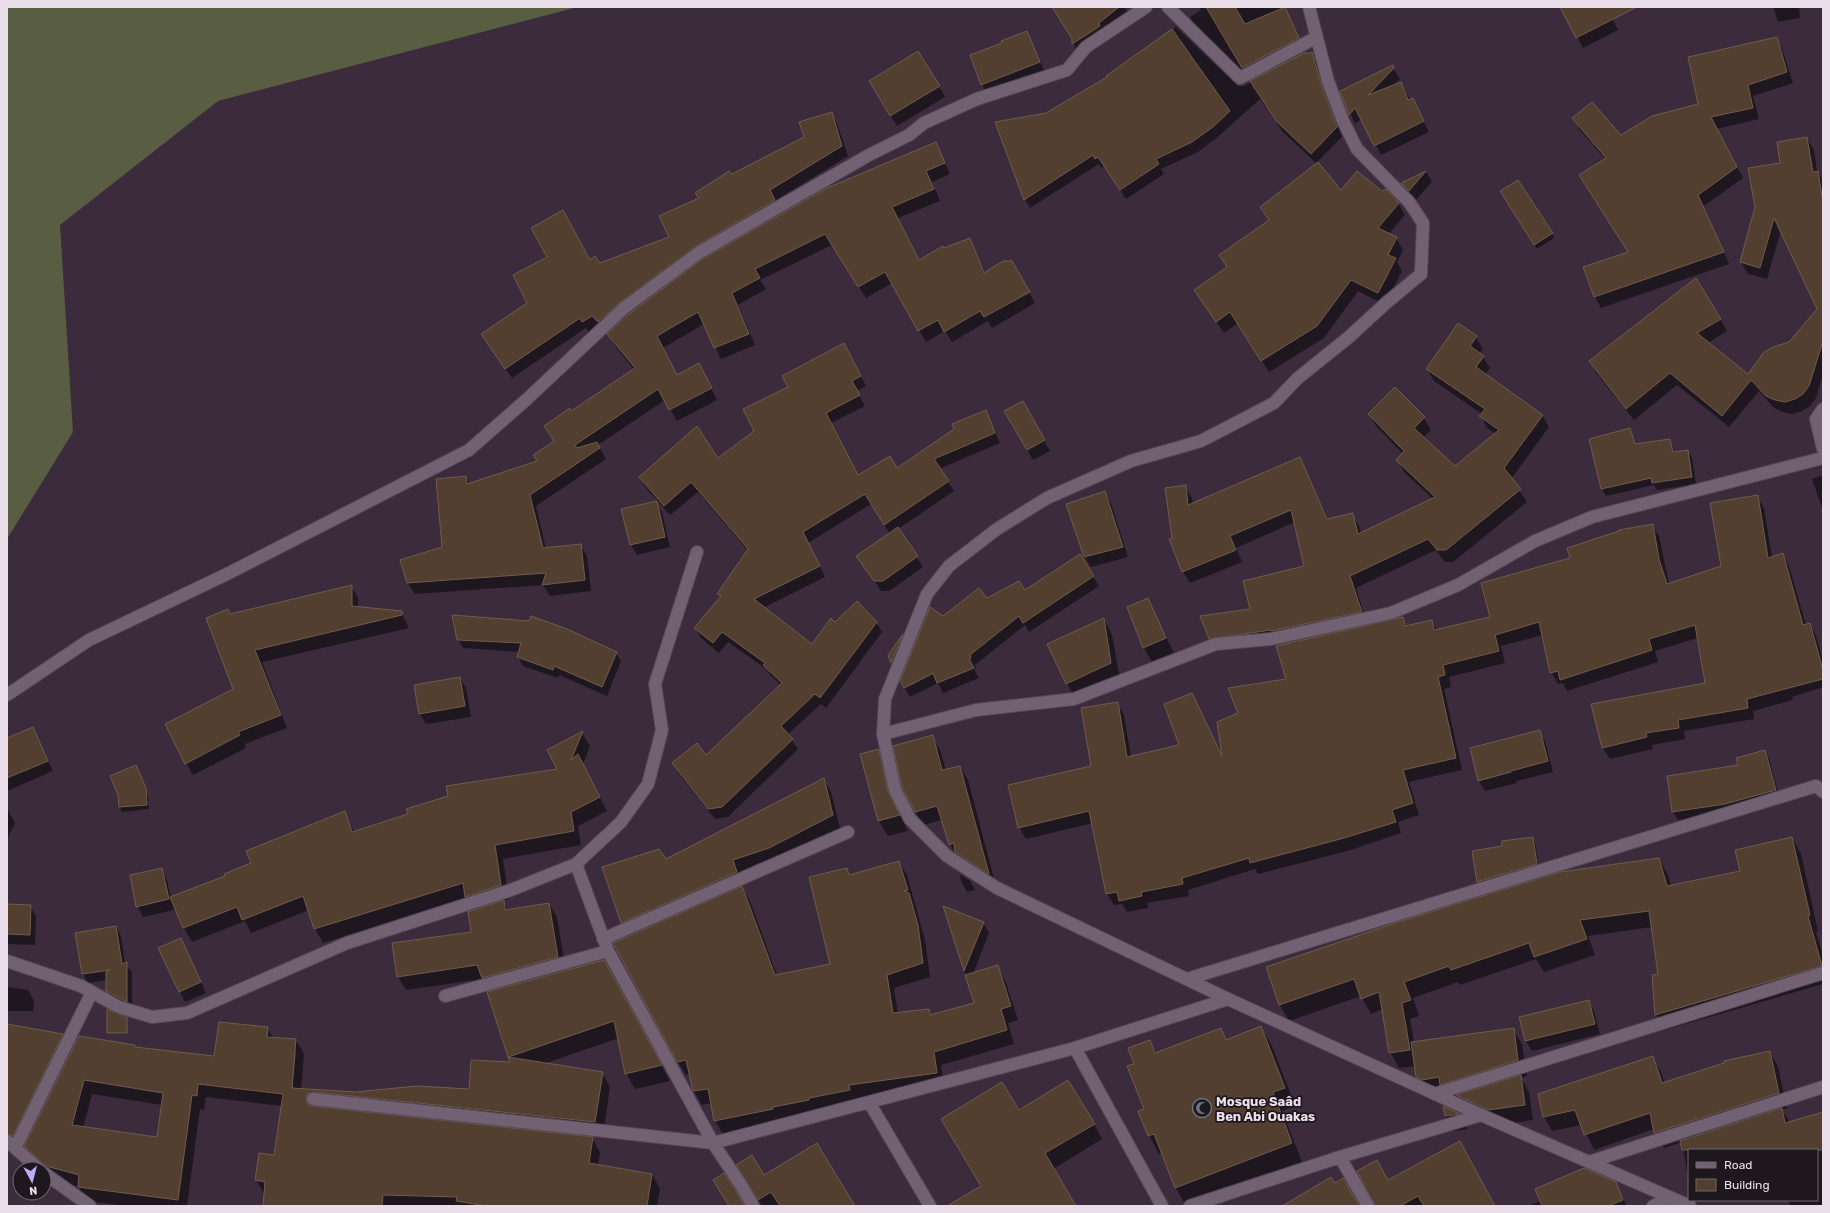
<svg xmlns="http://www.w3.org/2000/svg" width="1830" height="1213" font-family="Rubik,sans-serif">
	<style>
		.forest { fill: #595d42 }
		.shadow { fill: #0007; fill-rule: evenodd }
		.building { fill: #533f30; stroke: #705c4b; fill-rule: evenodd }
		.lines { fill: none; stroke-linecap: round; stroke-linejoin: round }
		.street-casing { stroke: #564856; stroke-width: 14 }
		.secondary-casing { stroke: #564856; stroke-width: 14 }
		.street { stroke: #726073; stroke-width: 12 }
		.secondary { stroke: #726073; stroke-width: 12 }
		.labels { text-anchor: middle; stroke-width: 3.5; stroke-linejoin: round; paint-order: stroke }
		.poi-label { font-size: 13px; font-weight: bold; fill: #e9dee9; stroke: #1e171e; text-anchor: start }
	</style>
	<rect width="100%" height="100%" fill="#3b2b3d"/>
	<!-- forest -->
	<path class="forest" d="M7,7H578L218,101L60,225L73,432L7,539Z"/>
	<!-- shadow -->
	<path class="shadow" d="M1053,7H1125L1129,14L1079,53L1073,43V40Z
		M1199,7H1285L1304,48L1247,78L1195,26L1190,17L1201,10Z
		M1561,7H1607L1618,30L1583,48Z
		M1773,7H1799L1800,18L1778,22Z
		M1176,27L1238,86H1244L1305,53L1306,55L1311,54L1317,63L1326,94L1342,137L1317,162L1341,191L1398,203L1405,215L1389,234L1396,238L1403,250L1397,262L1402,271L1385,305L1358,291L1324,338L1269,372L1238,323L1224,333L1195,290L1227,268L1220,256L1269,221L1261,208L1317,164L1282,131L1260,99L1219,136L1198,152L1161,169L1164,174L1126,199L1104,166L1102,168L1099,164L1030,208L1025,199L1046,114L1108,78L1107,76Z
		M1026,32L1045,72L988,95L982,85L1003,44Z
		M1776,38L1782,49L1793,83L1753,96L1759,119L1717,129L1743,178L1704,206L1729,264L1601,308L1595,297L1629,252L1605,159L1580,130L1574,119L1621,136L1699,105Z
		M1392,67L1400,79L1392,87L1401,83L1410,100L1418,110L1429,132L1381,155L1362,118L1355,124L1341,92ZM1374,88H1376L1365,100L1363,98Z
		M939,86L945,97L897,126L876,92Z
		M831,113L837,123L848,156L775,201L780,211L701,256L589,332L586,328L512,378L482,335L590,261L600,265L670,238L700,199L731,175L805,138Z
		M1807,138L1814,150L1817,171L1823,181V375L1816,398L1810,406L1802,411L1792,414L1783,412L1774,408L1759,391L1729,427L1677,385L1634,420L1597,374L1590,362L1720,319L1727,331L1708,343L1748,375L1789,343L1818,309L1781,230L1767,279L1748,274L1741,262L1756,207L1781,163Z
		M935,143L950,174L932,182L940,201L898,218L919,261L969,240L985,273L1012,262L1035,303L992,328L988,321L952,342L945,331L926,342L892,283L866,298L832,245L760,280L766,289L738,305L755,345L721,359L704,324L663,348L677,376H705L717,400L677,421L665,400L598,445L606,459L536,506L546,549L580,545L587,556L591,591L550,596L543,585L415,594L408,583L443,548L466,477L470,484L538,462L555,442L571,412L634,370L615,346L608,334Z
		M1426,172L1432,182L1415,201L1408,193L1402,183Z
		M1504,196L1552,233L1554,238L1537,249Z
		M1476,337L1483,349L1479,354L1483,357L1490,368L1485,375L1542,415L1549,427L1511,479L1527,502L1453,562H1445L1436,550L1356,588L1367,623L1278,641L1217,650L1210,638L1251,610L1305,567L1295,522L1236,548L1242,562L1190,583L1183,572L1171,540L1173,539L1185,486L1192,498L1193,504L1300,458L1328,519L1352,514L1359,526L1361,533L1433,499L1404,472L1398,460L1403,454L1376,426L1369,414L1424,418L1431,430L1423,438L1455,468L1496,434L1487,428L1481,416L1482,414L1434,381L1427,369Z
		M849,355L866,386L857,391L865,406L831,423L858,476L896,469L985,411L1000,443L939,469L954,491L898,529L923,567L889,591H881L858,556L890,534L871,504L808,543L825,577L763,608L812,645L835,623L876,622L882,632L826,708L821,704L788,734L798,749L728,817L715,819L679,774L673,763L706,757L781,685L770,675L766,669L728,642L719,653L701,638L695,628L721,598L719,594L748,551L698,492L670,515L646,488L640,478L718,460L755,431L789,388Z
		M1022,402L1050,451L1033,460L1005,412Z
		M1630,429L1636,445L1670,440L1675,453L1688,451L1692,458L1696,484L1657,490L1654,485L1606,496L1602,489Z
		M1823,475V511L1812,479Z
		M1105,493L1111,503L1128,557L1091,567L1085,557L1068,505Z
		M1757,496L1764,508L1772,557L1783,555L1789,566L1806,625L1810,624L1816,636L1823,660V687L1792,697L1793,700L1753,711L1754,719L1684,731L1685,739L1652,745L1653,749L1610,759L1603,748L1706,684L1698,638L1655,651L1658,662L1567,691L1563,683L1558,684L1551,672L1543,635L1501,646L1505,663L1449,677L1451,687L1444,689L1462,770L1409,782L1419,815L1398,822L1401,833L1351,850L1258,874L1255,869L1188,890L1189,896L1147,903L1148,908L1127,912L1122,904L1114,905L1107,894L1093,823L1026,839L1019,827L1092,767L1117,703L1124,715L1131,757L1180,745L1192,694L1223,757L1240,714L1288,680L1402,619L1407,627L1431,621L1437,630L1491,617L1572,559L1652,525L1659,536L1669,584L1722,567Z
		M656,502L662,512L670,547L637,555L631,545Z
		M1079,555L1099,586L1029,632L1025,625L975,665L976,668L974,669L979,678L943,693L938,683L910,697L904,687L943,618L1024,592ZM937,670L938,672L908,687V684Z
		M351,586L358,598V608L401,612L409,628L262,662L287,728L245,744L246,748L193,775L186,763L234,689L228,610L230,614Z
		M1147,599L1174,653L1153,664L1144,648L1128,608Z
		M454,616L616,653L621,661L607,696L559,675L558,678L523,666L518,657L520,652L463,648L458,639Z
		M1104,619L1112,635L1120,679L1076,699L1067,684Z
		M903,636L908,645L898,672L889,655Z
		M460,678L466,688L471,717L426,724L420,714L415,686Z
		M33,728L53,771L7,791V739Z
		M1539,731L1545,742L1553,772L1516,781L1517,783L1485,791L1479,781L1471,749Z
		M582,733L590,746L583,764L607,811L578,826L581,845L503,859L509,899L503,901L508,911L549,904L557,917L566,971L613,977L670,1081L635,1089L626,1073L619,1038L543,1064L602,1073L610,1087L603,1136L322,1105L316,1108L592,1138L600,1152L598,1166L652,1174L660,1189L657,1206H264V1194L256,1180L274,1156L282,1106L206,1097L204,1110L200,1109L187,1206H127L87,1201L79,1187L55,1180L34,1160L25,1146L79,1037L135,1046L136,1048L215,1057L267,1028L273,1038L296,1040L304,1054L301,1090L355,1093L470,1090L511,1064L491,992L483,979L406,990L398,977L472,933L474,911L467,898L323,943L315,929L309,910L251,933L245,921L192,942L184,928L174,903V910L143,917L137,906L161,869L167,880L171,898L226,877L344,812L354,832L559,770L549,750ZM294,1052H296L292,1093H290ZM92,1094L162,1105L158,1138L83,1128Z
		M932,737L940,750L946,770L960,767L968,780L996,886L958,858L950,844L942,820L923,825L915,811Z
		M878,751L887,766L896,808L908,831L888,836L879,821Z
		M1765,751L1769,759L1780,799L1730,812L1678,820L1673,812L1668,776L1739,766Z
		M138,771L148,796L149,809L122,812L120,807L119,795Z
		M824,780L831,792L840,828L777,860L739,873L744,885L741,886L750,901L777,975L831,964L846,869L850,876L899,862L907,875L925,940L930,977L894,988L898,1014L928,1010L931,1015L975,1004L945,908L983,922L989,933L973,974L997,966L1005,980L1018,1020L1008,1023L1014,1044L941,1065L944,1087L856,1098L857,1104L723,1134L715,1121L712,1103L702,1105L694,1091L690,1074L686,1075L678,1062L630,937L622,923L666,860Z
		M7,808L15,823L7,839Z
		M1532,838L1535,842L1539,869L1481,887L1478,882L1473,852L1504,847Z
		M1792,838L1801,854L1818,931L1816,932L1823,956V984L1665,1030L1656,1014L1659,975L1652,927L1588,936L1595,955L1544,972L1536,959L1460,985L1458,982L1413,998L1419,1016L1410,1019L1414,1043L1513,1029L1522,1044L1527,1076L1521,1078L1529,1092L1533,1120L1498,1125L1466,1111L1458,1097L1450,1100L1427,1093L1417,1077L1416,1066L1399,1068L1390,1052L1383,1009L1371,1014L1361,996L1289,1021L1280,1005L1267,968L1659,859L1668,875L1671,886L1741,872Z
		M960,874L970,881L975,890L967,892L961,881Z
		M7,905L30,906L36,916L35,945L7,944Z
		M116,927L121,936L125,964L132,972V1010L113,1000L107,991V980L88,983L83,974L76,934Z
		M181,939L206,993L185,1002L160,949Z
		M7,987L28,990L34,1001L33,1011H7Z
		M1588,1001L1594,1011L1600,1034L1532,1051L1526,1041L1521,1018Z
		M7,1025L62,1035L68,1045L18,1146L7,1147Z
		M1261,1028L1272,1046L1295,1106L1282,1111L1302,1162L1186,1206L1176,1188L1162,1153L1159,1154L1149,1135L1145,1110L1135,1064L1149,1041L1157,1054L1221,1029L1227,1041Z
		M1770,1052L1778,1067L1787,1108L1782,1110L1790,1122L1823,1113V1206H1790L1788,1200H1817V1150H1689V1183L1682,1142L1664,1148L1654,1129L1594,1150L1582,1125L1552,1131L1544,1116L1652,1057L1661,1072L1665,1084Z
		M1444,1108L1459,1114L1468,1129L1454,1131L1445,1116Z
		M1018,1111L1094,1124L1102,1139L1053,1169L1075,1206H949L982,1187Z
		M764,1176L854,1206H762L746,1180Z
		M1387,1181L1494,1206H1376Z
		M1615,1183L1627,1206H1529L1541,1201Z"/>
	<!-- building -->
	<path class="building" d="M1052,7H1119L1099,23L1100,26L1072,44V39Z
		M1206,7H1235L1245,24L1285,7L1299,38L1242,68Z
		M1560,7H1637L1576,38Z
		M1172,29L1230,111L1213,127L1192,142L1156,159L1159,164L1120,190L1098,157L1095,159L1093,155L1024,200L995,122L1046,113L1107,77L1106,76Z
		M1027,31L1040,62L981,85L970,55L1002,43L1001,41Z
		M1777,37L1787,72L1748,85L1753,108L1711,117L1737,167L1698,195L1724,252L1594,297L1583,267L1628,252L1579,175L1606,158L1572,118L1592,102L1621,135L1652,116L1698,104L1688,57Z
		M918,51L940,86L890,116L869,81Z
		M1306,52L1307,54L1312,52L1321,84L1337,127L1311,154L1276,121L1250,81Z
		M1393,65L1394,68L1368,95L1401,82L1408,100L1413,98L1424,121L1374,146L1355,108L1349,115L1340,91Z
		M832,112L842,146L770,190L775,200L696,246L620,302L598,322L592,316L582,322L580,318L505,369L481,334L527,303L513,275L547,257L531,228L563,210L590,260L595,256L600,263L669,237L659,216L699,198L695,193L729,171L732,174L804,137L799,122Z
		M1807,137L1813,172L1818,171L1823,203V341L1809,386L1803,394L1795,399L1785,402L1775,400L1766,396L1751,380L1722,416L1670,373L1626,409L1589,361L1696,278L1721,319L1697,333L1748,374L1764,352L1773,347L1789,342L1817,309L1774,218L1760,268L1740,262L1755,207L1748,168L1780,163L1777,142Z
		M936,142L945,163L926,171L934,189L892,207L919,260L943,246L944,248L970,238L984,273L1003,261H1012L1030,292L984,317L980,311L944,332L938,320L918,331L885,272L858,287L825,234L755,269L760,278L732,293L749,334L714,348L698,312L657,336L677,375L699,363L712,388L669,410L658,389L575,445L577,448L597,442L600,448L530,495L543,548L581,544L585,580L542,585L546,573L407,583L400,560L442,547L436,479L466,476L467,484L537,461L533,455L554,441L544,426L570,408L571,411L635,368L607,334L629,314L704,258L827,188Z
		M1318,162L1341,190L1357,171L1382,191L1386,189L1399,203L1378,228L1397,237L1388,255L1396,258L1378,293L1351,280L1317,326L1261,361L1230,312L1216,322L1194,290L1227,267L1219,255L1269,220L1260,207Z
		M1426,171L1409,191L1401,183Z
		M1518,180L1553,233L1534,245L1500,191Z
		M1458,323L1477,336L1470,346L1484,356L1476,367L1543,415L1504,468L1521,489L1446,550H1437L1428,539L1350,576L1362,612L1271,631V630L1209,639L1200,616L1250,609L1243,581L1304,566L1291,510L1230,536L1236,550L1182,572L1169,539L1172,538L1165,488L1186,485L1188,505L1300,457L1327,519L1353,513L1358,534L1435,497L1396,460L1404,451L1368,414L1395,387L1425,417L1414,428L1455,466L1499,430L1479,416L1485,409L1426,369Z
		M844,343L861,376L852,381L860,395L826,413L858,475L890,456L897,468L954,429L952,424L986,410L995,433L934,459L949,481L884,525L865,494L803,532L820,566L754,599L812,644L831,618L835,622L857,601L877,622L820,698L815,694L781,726L793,739L722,807L708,809L672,763L697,743L706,755L782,683L763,665L765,663L722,632L713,643L694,628L721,596L717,594L748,549L691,482L664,506L639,477L697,426L718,458L754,431L743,409L788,387L782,376Z
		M1023,401L1045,440L1027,450L1004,411Z
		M1630,428L1635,444L1670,439L1673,452L1688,450L1692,477L1652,483L1651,478L1601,489L1589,439Z
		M1105,491L1123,547L1084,557L1066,504Z
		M1758,495L1768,558L1783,553L1803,625L1810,623L1823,670V679L1747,699L1748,708L1678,720L1679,728L1646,733L1647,737L1602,748L1591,704L1705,683L1695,625L1649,639L1652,650L1560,680L1558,671L1550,673L1539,622L1495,635L1499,651L1443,665L1445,675L1438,677L1456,758L1403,770L1413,803L1392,810L1396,822L1344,838L1250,863L1249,858L1182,878L1183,884L1141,892L1142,896L1119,901L1117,892L1106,894L1089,811L1018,828L1008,785L1091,766L1081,708L1118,702L1127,757L1179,745L1164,704L1192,693L1222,756L1217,722L1238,713L1228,688L1286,679L1276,646L1403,617L1405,626L1432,620L1434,630L1490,617L1481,583L1570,558L1567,548L1619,531V530L1653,524L1659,559L1667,584L1721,566L1710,503Z
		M657,501L665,537L630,545L621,509Z
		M898,527L918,556L883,581H874L856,556Z
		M1080,554L1094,576L1023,623L1019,616L970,655L971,658L969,659L974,668L937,683L933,673L904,688L900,681L930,607L943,616L979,588L987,598L1019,581L1025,590Z
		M352,585V606L402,611V615L255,650L281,715L238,732L240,735L185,764L165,724L233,689L206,618L228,609L230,614Z
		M1148,598L1166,638L1143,648L1127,607Z
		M452,615L529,621L531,616L567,629L617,652L602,687L554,666L553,670L517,657L521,643L457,640Z
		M1104,618L1111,663L1066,684L1047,644Z
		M903,634L891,663L888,655Z
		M460,677L465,706L419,714L414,685Z
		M33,727L48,761L7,778V738Z
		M1540,730L1548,761L1511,771V772L1478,781L1470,748Z
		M583,731L571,760L578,754L600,797L571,812L574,831L495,845L501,885L465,897L463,883L314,929L303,896L242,920L237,907L183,928L170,897L225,876L224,874L251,863L246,851L345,811L352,832L408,814L406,809L448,796L446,786L557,769L547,750Z
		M933,735L942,770L960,766L989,874L955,852L954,843L949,845L937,806L915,812L902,787L893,746Z
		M879,749L888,792L900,815L878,821L860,754Z
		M1765,750L1776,790L1725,804L1672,812L1667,776L1738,765L1736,758Z
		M136,765L146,788L147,805L119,807L118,795L110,776Z
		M824,778L833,815L769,848L733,860L737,872L621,923L602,867L659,849L666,859Z
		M1533,837L1537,864L1477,882L1472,851L1502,846V841Z
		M1792,837L1810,915L1808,916L1822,966L1655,1015L1652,975L1658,974L1649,911L1580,920L1587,939L1534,957L1529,943L1451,970L1449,966L1404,982L1411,1000L1402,1003L1410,1050L1389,1053L1379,992L1361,999L1354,979L1279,1005L1266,967L1395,923L1560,872L1659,858L1667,886L1740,871L1735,850Z
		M899,861L908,890L904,891L909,893L918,925L923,963L887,975L893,1013L929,1009L930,1015L974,1003L965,975L998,965L1011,1006L1001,1009L1007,1030L934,1052L937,1073L849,1085L850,1090L809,1098V1100L773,1107V1109L714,1121L708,1089L693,1091L686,1060L677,1062L613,943L742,886L775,975L830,964L809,877L847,868L849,875Z
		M162,868L169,899L136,907L130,875Z
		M504,900L505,910L549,903L558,957L482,978L477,965L397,977L392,943L471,932L468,912Z
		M7,904L31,905L30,935L7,934Z
		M943,906L984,922L964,971Z
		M116,926L122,964L127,962V1002L106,991V972L110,970L82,974L75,933Z
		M181,938L201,982L179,992L158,948Z
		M604,960L662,1065L625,1074L614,1021L508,1057L487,992Z
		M1589,1000L1595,1024L1525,1041L1519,1017Z
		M107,1009L127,1017V1033H107Z
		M219,1022L268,1027L267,1037L296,1039L292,1088L355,1092L417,1086L469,1089L471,1060L510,1062L508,1057L603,1072L595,1122L314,1092L307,1094L306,1099L308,1105L312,1106L593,1137L589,1163L652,1174L647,1206H486L456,1201L457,1197L383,1195L382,1206H263L265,1182L255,1180L259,1153L274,1155L283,1094L198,1084L197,1096L192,1095L178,1200L78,1187L79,1175L46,1166L24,1146L79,1036L135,1045V1047L214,1056ZM84,1080L163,1093L157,1137L72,1125Z
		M7,1024L63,1034L13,1136L7,1134Z
		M1261,1026L1285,1088L1273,1092L1292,1143L1175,1188L1154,1134L1148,1136L1138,1111L1144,1109L1127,1066L1134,1064L1128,1048L1150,1040L1155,1053L1221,1028L1226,1040Z
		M1514,1028L1518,1060L1440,1085L1439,1077L1422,1080L1416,1077L1411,1042Z
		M1770,1051L1779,1093L1654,1133L1650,1113L1584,1135L1575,1110L1543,1117L1538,1094L1653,1056L1662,1083L1724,1063V1061Z
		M1521,1075L1525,1105L1488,1110L1456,1095Z
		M1068,1080L1095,1124L1045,1153L1076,1206H947L981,1186L941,1119L1002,1082L1019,1110Z
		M1443,1106L1460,1114L1445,1116Z
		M1782,1108L1785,1123L1823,1112V1150H1682L1680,1141Z
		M1460,1141L1495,1206H1424L1418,1196L1400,1206H1375L1357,1171L1377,1160L1388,1180Z
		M817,1143L855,1206H780L771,1192L758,1200L736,1165L752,1155L764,1175Z
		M1584,1168L1616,1182L1623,1200L1608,1206H1542L1535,1189Z
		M724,1173L735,1189L744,1206H729L713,1180Z
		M1331,1177L1335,1183L1343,1178L1359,1206H1282Z"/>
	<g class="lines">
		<!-- street casing -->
		<g class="street-casing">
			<path id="street" d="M1168,7L1240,78L1317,37
				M1309,7L1328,81L1343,121L1357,149L1409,202L1423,223L1421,274
				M1823,409L1816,419L1823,449
				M7,695L89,640L227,574L469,450L526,400L624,308L700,252L869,155L909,135L924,123L977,99L1067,70L1086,47L1146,7
				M883,734L976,710L1074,699L1216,644L1271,639L1391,613L1458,585L1535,541L1592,517L1823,458
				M576,864L608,951L713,1143L741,1185L753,1206
				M603,939L848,832
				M7,961L81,986L119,1007L152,1017L187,1013L347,943L511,890L576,864L621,822L648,784L662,730L655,684L697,552
				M1187,979L1816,786L1823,792
				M445,996L608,951
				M1075,1048L1162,1206
				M1435,1094L1823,973
				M313,1099L713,1143L1075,1048L1228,999
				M869,1102L930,1206
				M7,1141L39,1169
				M15,1148L92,992
				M1340,1157L1368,1206
				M1589,1162L1823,1087
				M44,1173L90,1206
				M1190,1206L1340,1157L1481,1115
				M1653,1206L1670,1198"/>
		</g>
		<!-- secondary casing -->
		<g class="secondary-casing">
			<path id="secondary" d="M1421,274L1386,303L1349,337L1298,378L1274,403L1201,441L1131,461L1047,498L997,529L949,566L927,594L885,699L883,734L895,790L910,819L947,856L997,888L1228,999L1481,1115L1690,1206"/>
		</g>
		<!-- street -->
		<use href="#street" class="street"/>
		<!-- secondary -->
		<use href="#secondary" class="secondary"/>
	</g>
	<!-- icons -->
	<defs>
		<g id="mosque-ring" transform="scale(1)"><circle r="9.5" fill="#1e171e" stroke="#6b7280" stroke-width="1.5"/><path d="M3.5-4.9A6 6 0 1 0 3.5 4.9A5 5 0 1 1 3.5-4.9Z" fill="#6b7280"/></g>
	</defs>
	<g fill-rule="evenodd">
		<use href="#mosque-ring" x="1202" y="1108"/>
	</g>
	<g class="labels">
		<!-- poi labels -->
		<g class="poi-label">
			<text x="1216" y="1106">Mosque Saâd<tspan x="1216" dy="15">Ben Abi Ouakas</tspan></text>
		</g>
	</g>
	<!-- border -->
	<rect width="1830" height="1213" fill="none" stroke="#e9dee9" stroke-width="16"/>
	<!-- legend -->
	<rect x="1688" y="1149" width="130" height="52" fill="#1e171e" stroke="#6f676f"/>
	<rect x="1696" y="1162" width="20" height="6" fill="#726073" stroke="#6f676f"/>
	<text x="1724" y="1169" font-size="12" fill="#e9dee9">Road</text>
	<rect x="1696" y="1179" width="20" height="12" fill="#533f30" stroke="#6f676f"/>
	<text x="1724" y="1189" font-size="12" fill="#e9dee9">Building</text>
	<!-- north arrow -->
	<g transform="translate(32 1181) rotate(173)"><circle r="19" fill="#1e171e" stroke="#6f676f"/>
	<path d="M0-3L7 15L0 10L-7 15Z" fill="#b9abf7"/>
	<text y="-6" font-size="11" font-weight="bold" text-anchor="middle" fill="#e9dee9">N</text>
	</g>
</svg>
